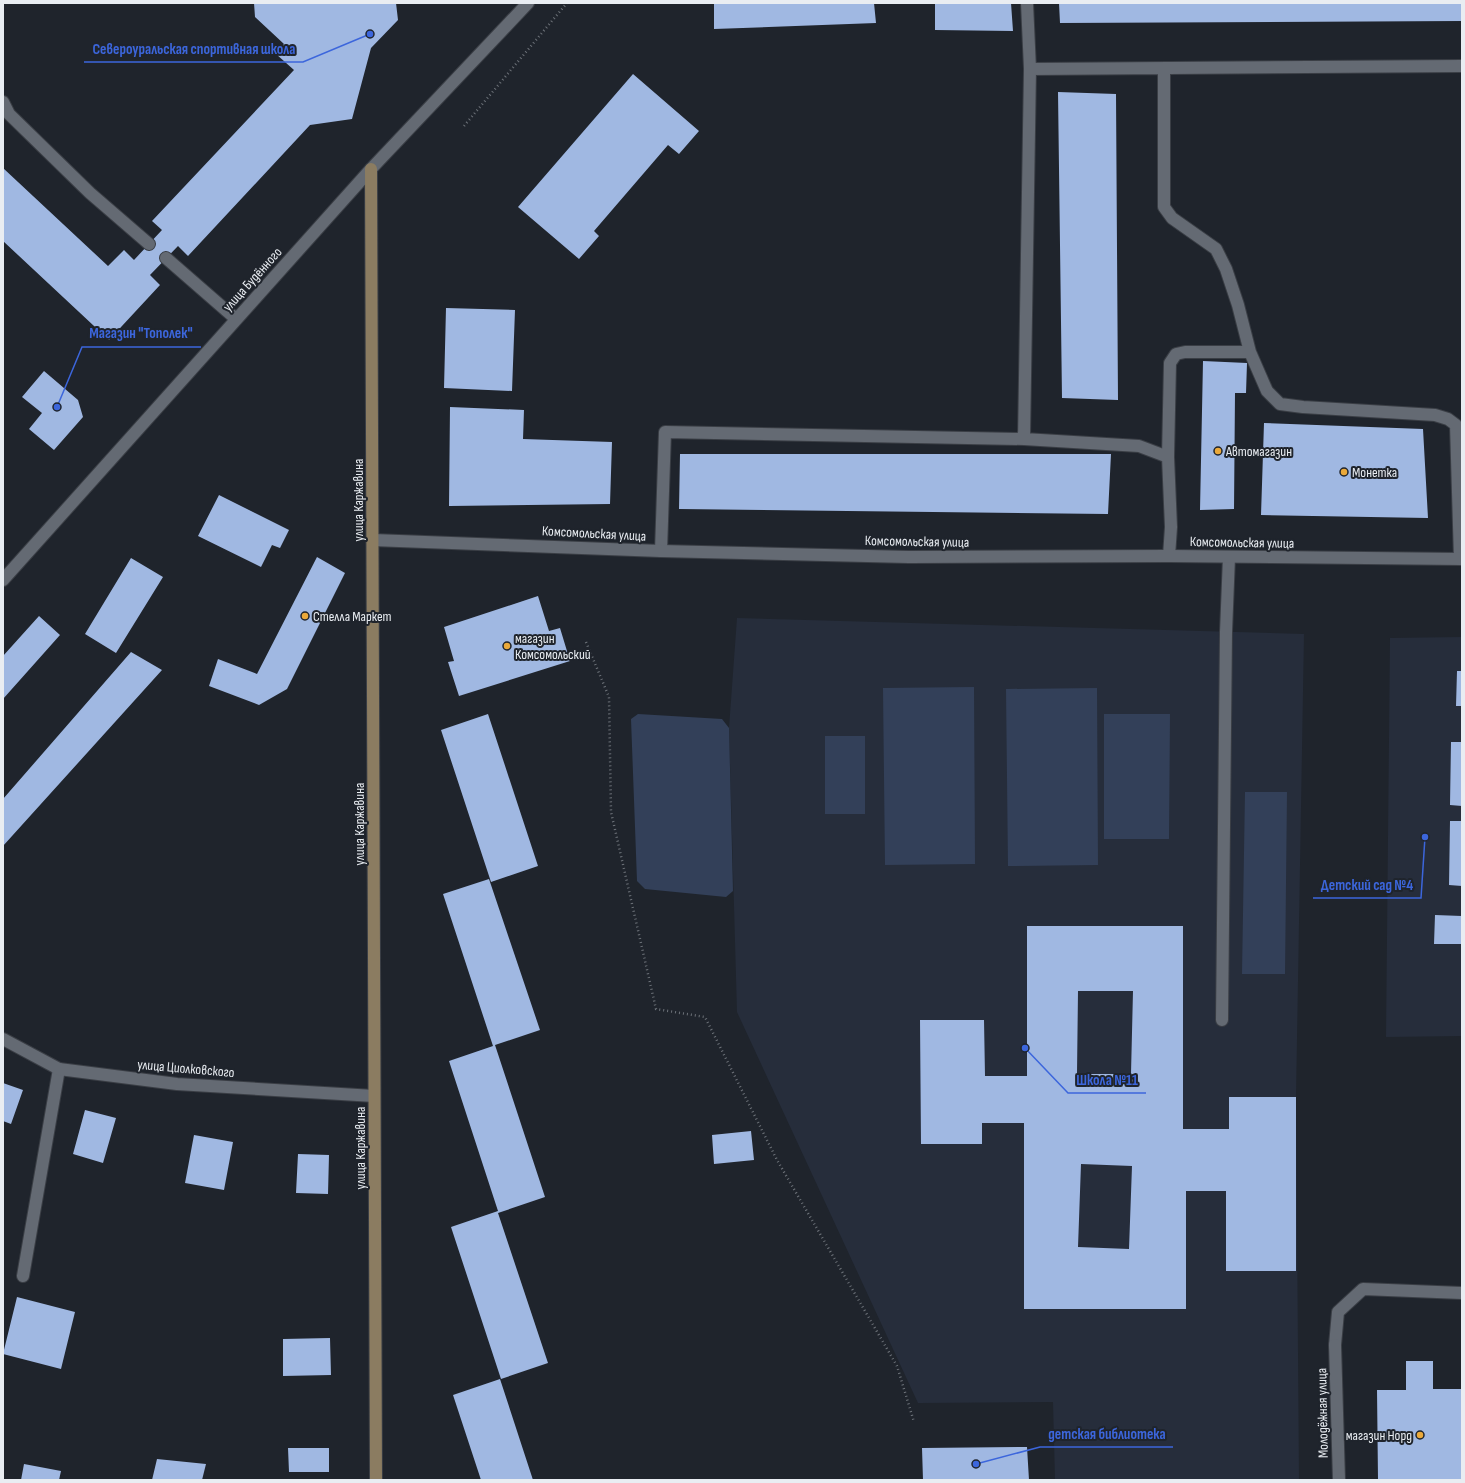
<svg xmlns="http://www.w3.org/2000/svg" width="1465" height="1483" font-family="'Sofia Sans Condensed',sans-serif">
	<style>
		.built { fill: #262d3b }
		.green { fill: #334059 }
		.building { fill: #a0b8e2; fill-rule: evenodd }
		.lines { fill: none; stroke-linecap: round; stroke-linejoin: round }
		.lane-casing { stroke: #3a3e45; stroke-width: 14 }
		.street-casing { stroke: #3a3e45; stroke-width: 14 }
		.secondary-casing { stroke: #3a3e45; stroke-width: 14 }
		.path { stroke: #6d7279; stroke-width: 2.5; stroke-dasharray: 1 3; stroke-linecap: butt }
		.lane { stroke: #646a73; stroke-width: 12 }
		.street { stroke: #646a73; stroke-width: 12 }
		.secondary { stroke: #8b7c61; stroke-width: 12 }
		.poi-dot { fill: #eba93a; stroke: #1f242c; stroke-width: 1.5 }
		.labels { text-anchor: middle; stroke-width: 4; stroke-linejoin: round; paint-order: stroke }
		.street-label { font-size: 14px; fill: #e9edf2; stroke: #1f242c }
		.poi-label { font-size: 14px; fill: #e9edf2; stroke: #1f242c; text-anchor: start }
		.leader { fill: none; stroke: #3c66dc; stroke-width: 1.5 }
		.callout-dot { fill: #3c66dc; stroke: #1f242c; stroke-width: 1.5 }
		.callout-label { font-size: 15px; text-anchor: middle; font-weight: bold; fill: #3c66dc; stroke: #1f242c; stroke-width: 4; stroke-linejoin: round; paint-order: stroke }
	</style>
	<rect width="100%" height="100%" fill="#1f242c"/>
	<!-- built -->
	<path class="built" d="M737,618L1304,634L1296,1097L1299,1480H1055L1053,1402L918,1403L737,1012L729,728Z
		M1462,637V1036L1386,1037L1390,638Z"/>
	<!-- green -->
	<path class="green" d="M974,687L975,864L885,865L883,688Z
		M1097,688L1098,865L1008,866L1006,689Z
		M638,714L722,719L729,728L733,891L726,897L645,889L637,881L631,719Z
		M1104,714H1170L1169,839H1104Z
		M825,736H865V814H825Z
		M1245,792H1287L1285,974H1242Z"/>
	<!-- building -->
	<path class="building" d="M254,3H396L398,20L371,48L352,119L310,125L188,256L178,246L150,275L160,285L109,340L3,241V168L108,266L124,250L134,260L162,230L152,221L294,70L276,54L284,44L255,17Z
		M714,3H874L876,23L714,29Z
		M935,3H1011L1013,31L935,30Z
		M1059,3H1462V21L1060,23Z
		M633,74L699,131L679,154L668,145L594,231L599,236L579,259L518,207Z
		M1058,92L1116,94L1118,400L1062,398Z
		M446,308L515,310L512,391L444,388Z
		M1203,361L1247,363L1246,393H1235L1234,509L1200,510Z
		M44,371L78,400L83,417L54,450L29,429L42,413L22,397Z
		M450,407L524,410L523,439L612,442L610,504L449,506Z
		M1264,423L1423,429L1428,518L1261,515Z
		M680,454H1111L1108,514L679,509Z
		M219,495L289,530L280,548L272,545L261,567L198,536Z
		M317,557L345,573L287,689L259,705L209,686L218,659L257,674Z
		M131,558L163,577L116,653L85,634Z
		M538,596L549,631L560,628L570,661L459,696L448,662L454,661L444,627Z
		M39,616L60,635L3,699V656Z
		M131,652L162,670L3,846V799Z
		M1457,671H1462V706H1456Z
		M488,714L538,866L491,882L441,730Z
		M1451,742H1462V806L1450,805Z
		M1450,821H1462V886L1449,885Z
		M489,879L540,1030L495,1045L545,1197L498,1213L548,1363L501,1379L451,1227L498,1211L449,1061L493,1046L443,894Z
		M1435,915L1462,916V944H1434Z
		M1027,926H1183V1129H1229V1097H1296V1271H1226V1191H1186V1309H1024V1123H982V1144H921L920,1020H984L985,1076H1027ZM1078,991H1133L1131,1074H1077ZM1081,1164L1132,1166L1129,1249L1078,1247Z
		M3,1083L23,1090L11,1124L3,1121Z
		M85,1110L116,1118L103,1163L73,1154Z
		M751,1131L754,1160L714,1164L712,1135Z
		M194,1135L233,1142L224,1190L185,1183Z
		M298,1154L329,1155L328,1194L296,1193Z
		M17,1297L75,1312L61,1369L3,1354Z
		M330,1338L331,1375L283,1376V1339Z
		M1406,1361H1433V1389H1462V1480H1378L1377,1390H1406Z
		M500,1379L533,1480H481L453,1395Z
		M1027,1447L1029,1480H923L922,1448Z
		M288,1448H329V1472H289Z
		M157,1459L206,1464L202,1480H152Z
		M24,1464L61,1471L59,1480H21Z"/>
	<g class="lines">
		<!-- lane casing -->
		<g class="lane-casing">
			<path id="lane" d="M1027,3L1030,69L1024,439L1139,446L1168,457L1171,527L1169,556
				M1030,69L1462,66
				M1164,69V207L1172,218L1216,249L1226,269L1238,305L1250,352L1267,391L1280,404L1303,407L1435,415L1448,419L1456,425L1460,559
				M3,102L9,114L90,193L149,244
				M166,258L236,319
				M1168,457L1170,363L1176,354L1185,352H1250
				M661,551L665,432L1024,439
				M1222,1020L1226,632L1229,557
				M23,1276L59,1069
				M1335,1345L1338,1312L1363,1289L1462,1293"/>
		</g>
		<!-- street casing -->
		<g class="street-casing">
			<path id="street" d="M373,540L661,551L909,557L1169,556L1462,559
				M3,580L371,169L528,3
				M3,1039L59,1069L177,1084L374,1096
				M1335,1345L1339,1480"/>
		</g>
		<!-- secondary casing -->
		<g class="secondary-casing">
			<path id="secondary" d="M371,169L376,1480"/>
		</g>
		<!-- path -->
		<path class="path" d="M464,126L567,3
			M586,642L609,697L611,812L656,1009L705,1017L777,1160L897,1366L914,1422"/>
		<!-- lane -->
		<use href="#lane" class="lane"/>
		<!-- street -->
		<use href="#street" class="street"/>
		<!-- secondary -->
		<use href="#secondary" class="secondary"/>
	</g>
	<!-- markers -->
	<g class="poi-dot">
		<circle cx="1218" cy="451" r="4"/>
		<circle cx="1344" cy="472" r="4"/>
		<circle cx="305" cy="616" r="4"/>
		<circle cx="507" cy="646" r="4"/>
		<circle cx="1420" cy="1435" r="4"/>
	</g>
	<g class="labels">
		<!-- street labels -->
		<g class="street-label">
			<text transform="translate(252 279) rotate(-48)" y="5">улица Будённого</text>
			<text transform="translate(358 500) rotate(-90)" y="5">улица Каржавина</text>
			<text transform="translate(594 533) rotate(3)" y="5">Комсомольская улица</text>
			<text transform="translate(917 541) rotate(1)" y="5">Комсомольская улица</text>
			<text transform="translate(1242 542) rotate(1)" y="5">Комсомольская улица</text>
			<text transform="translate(359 824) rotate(-90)" y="5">улица Каржавина</text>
			<text transform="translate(186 1068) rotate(5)" y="5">улица Циолковского</text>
			<text transform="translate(360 1148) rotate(-90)" y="5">улица Каржавина</text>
			<text transform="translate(1322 1413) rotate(-91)" y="5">Молодёжная улица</text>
		</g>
		<!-- poi labels -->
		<g class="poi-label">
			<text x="1226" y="456">Автомагазин</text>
			<text x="1352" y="477">Монетка</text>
			<text x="313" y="621">Стелла Маркет</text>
			<text x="515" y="643">магазин<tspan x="515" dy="16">Комсомольский</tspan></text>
			<text x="1412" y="1440" text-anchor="end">магазин Норд</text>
		</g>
	</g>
	<!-- callouts -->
	<path class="leader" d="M370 34L303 62H84M57 407L82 347H201M1425 837L1421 898H1313M1025 1048L1068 1093H1146M976 1464L1040 1447H1173"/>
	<g class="callout-dot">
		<circle cx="370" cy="34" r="4"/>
		<circle cx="57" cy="407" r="4"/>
		<circle cx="1425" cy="837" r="4"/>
		<circle cx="1025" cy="1048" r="4"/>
		<circle cx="976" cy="1464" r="4"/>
	</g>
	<g class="callout-label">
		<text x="194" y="54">Североуральская спортивная школа</text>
		<text x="141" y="338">Магазин "Тополек"</text>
		<text x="1367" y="890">Детский сад №4</text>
		<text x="1107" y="1085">Школа №11</text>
		<text x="1107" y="1439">детская библиотека</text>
	</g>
	<!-- border -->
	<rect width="1465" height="1483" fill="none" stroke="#e9edf2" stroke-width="8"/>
</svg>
